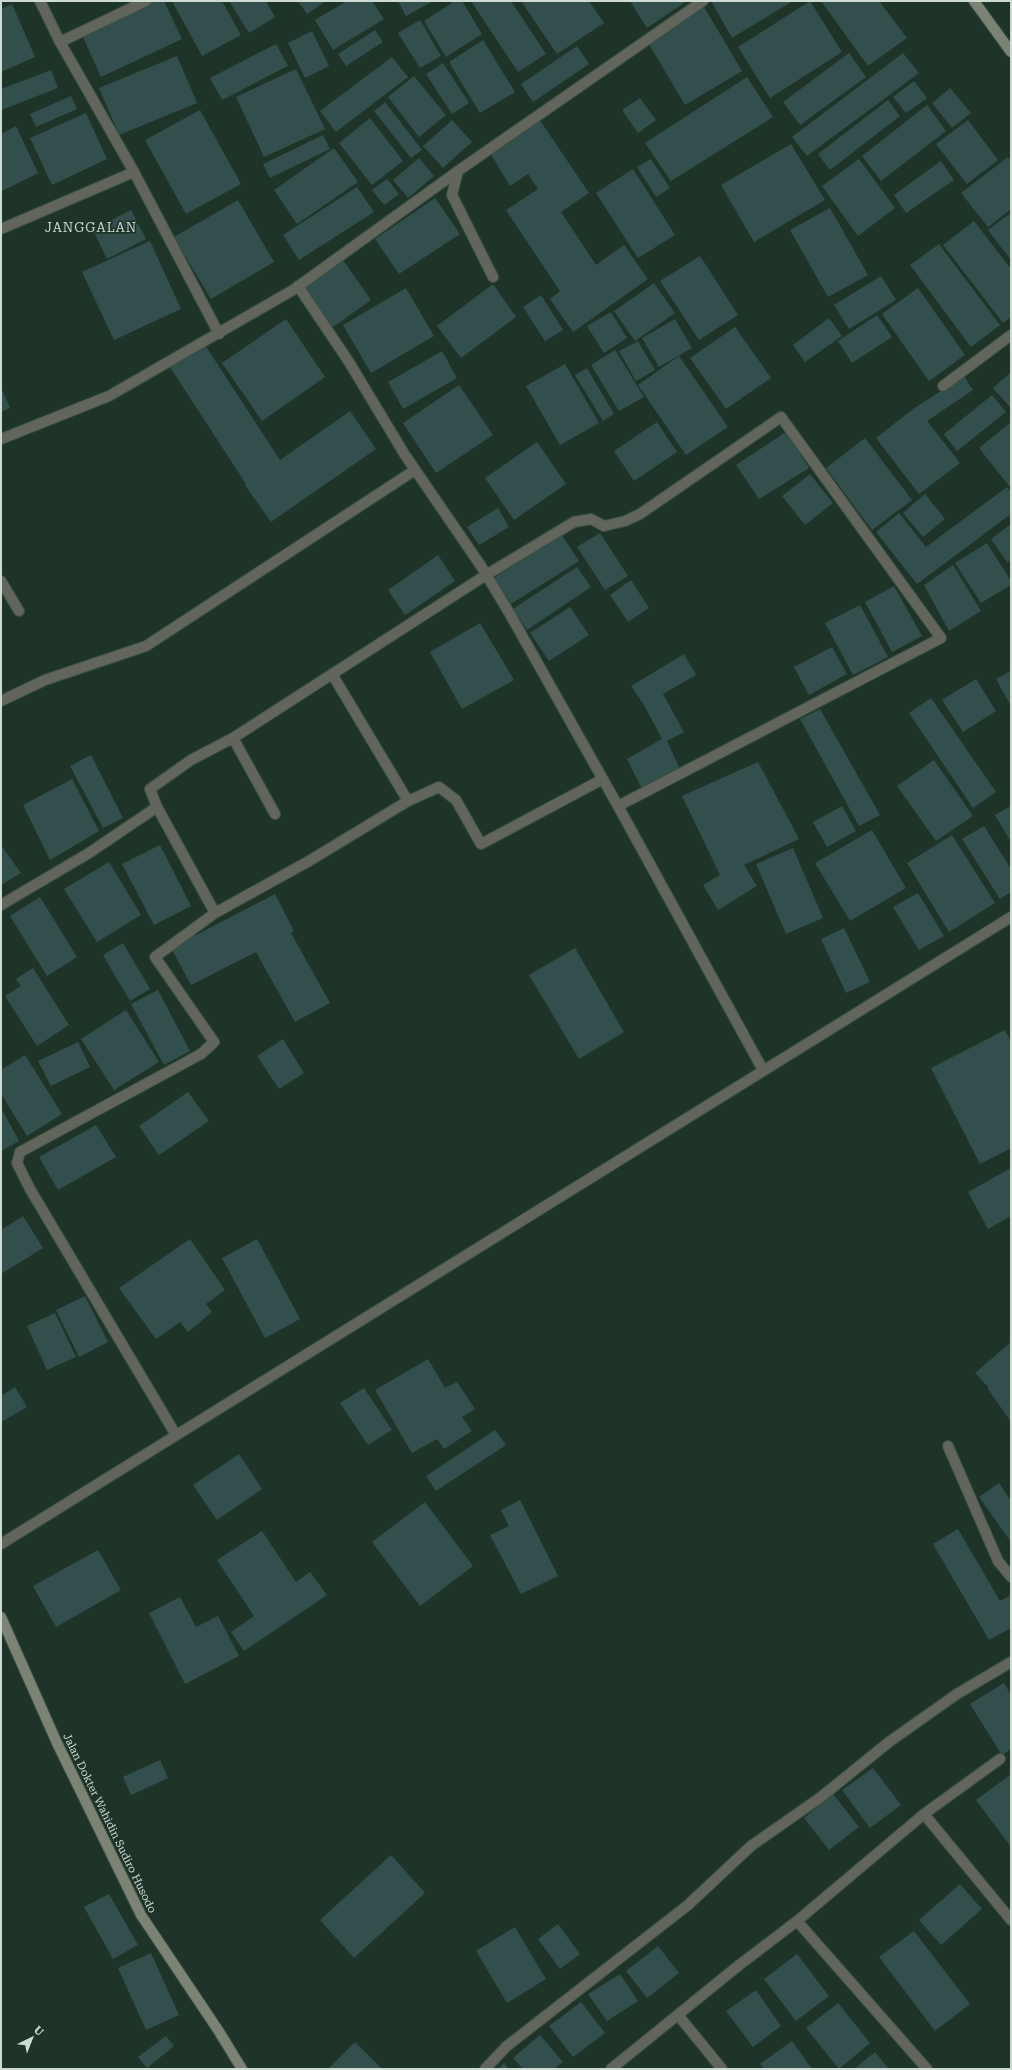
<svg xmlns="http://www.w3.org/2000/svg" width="1012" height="2070" font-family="'Roboto Serif',serif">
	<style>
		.building { fill: #324f4d }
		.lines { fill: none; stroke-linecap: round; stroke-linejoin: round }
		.lane-casing { stroke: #3b4f43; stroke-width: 12 }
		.street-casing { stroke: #3b4f43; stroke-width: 12 }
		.secondary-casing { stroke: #3b4f43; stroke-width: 12 }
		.lane { stroke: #61655b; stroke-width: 10 }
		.street { stroke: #61655b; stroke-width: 10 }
		.secondary { stroke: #7d8374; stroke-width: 10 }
		.labels { text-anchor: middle; stroke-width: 3.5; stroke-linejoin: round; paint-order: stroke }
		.street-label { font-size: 11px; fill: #cedbd3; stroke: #1f3428 }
		.quarter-label { font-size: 13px; letter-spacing: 1px; fill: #cedbd3; stroke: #1f3428 }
	</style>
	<rect width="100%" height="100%" fill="#1f3428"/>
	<!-- building -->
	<path class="building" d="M154,1H164L182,39L101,77L82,35Z
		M172,1H222L241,35L202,56Z
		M229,1H266L275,17L249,33Z
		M298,1H326L307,14Z
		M347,1H372L384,19L333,50L315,20Z
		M398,1H433L406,16Z
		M455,1H462L482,34L446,57L424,21Z
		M471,1H511L546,54L518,72Z
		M521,1H589L604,23L557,54Z
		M630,1H687L647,28Z
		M711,1H793L732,38Z
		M810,1L842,52L770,98L738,47Z
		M821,1H879L907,38L868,66Z
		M12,4L35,57L1,72V9Z
		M704,7L742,71L685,105L647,41Z
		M420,20L441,56L420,68L398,33Z
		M375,30L383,42L346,66L338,54Z
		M312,31L329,66L305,78L288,43Z
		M483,40L515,92L480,113L449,62Z
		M276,44L288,66L222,100L210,78Z
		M577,46L589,64L533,102L521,84Z
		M849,53L866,77L800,125L783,102Z
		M903,53L919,73L807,156L792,137Z
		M177,56L197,103L119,135L99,88Z
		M392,57L408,77L336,132L320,111Z
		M443,63L469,103L452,114L426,74Z
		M296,69L325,129L264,157L236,97Z
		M51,70L58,88L1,110V89Z
		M414,76L446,115L419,137L388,97Z
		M747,77L773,117L671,181L645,143Z
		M914,81L927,98L906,113L893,97Z
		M950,88L971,113L952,128L932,103Z
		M71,96L77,109L36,127L30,114Z
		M640,98L656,120L638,133L622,110Z
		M888,100L900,116L830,170L818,154Z
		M385,102L422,150L411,158L374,111Z
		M927,105L946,131L881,181L862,156Z
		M200,110L241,184L186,214L145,140Z
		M86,113L107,159L52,185L30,138Z
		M370,118L403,161L372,185L339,143Z
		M539,119L589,193L561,212L596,265L624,245L648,279L573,332L550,299L560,291L506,210L538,189L528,174L510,186L489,151Z
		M452,120L472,142L443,168L423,146Z
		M968,120L998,160L967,184L936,144Z
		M16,126L38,173L2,191L1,134Z
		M323,135L330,149L270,178L263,164Z
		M791,144L825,200L754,242L721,185Z
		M334,148L358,182L297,224L274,190Z
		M1008,157L1011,161V209L988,227L961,193Z
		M419,158L434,176L408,198L393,180Z
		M651,159L670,188L656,197L637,167Z
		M859,159L895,208L858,236L822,186Z
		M941,161L954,180L906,213L894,195Z
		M633,169L675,235L638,258L596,193Z
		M387,179L399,194L384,205L372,190Z
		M357,187L374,212L299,260L283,235Z
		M435,198L460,234L399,274L375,239Z
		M238,200L274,262L211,299L174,237Z
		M830,208L868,275L828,297L790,230Z
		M131,210L146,239L107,259L93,230Z
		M1011,213V260L988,230Z
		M974,221L1011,269V317L1003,323L943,245Z
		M150,241L181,309L114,340L82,272Z
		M939,244L1000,325L971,347L910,265Z
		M700,256L738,315L699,340L660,281Z
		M343,260L371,300L329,330L301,289Z
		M881,276L896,300L849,329L834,305Z
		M654,283L675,313L635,341L614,311Z
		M493,284L516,317L461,358L437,326Z
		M406,288L434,336L371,373L343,325Z
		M918,288L965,355L929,381L882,314Z
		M541,295L563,330L545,341L523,307Z
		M611,312L627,338L604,353L587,326Z
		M877,315L892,337L852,363L838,341Z
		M829,318L842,336L805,362L793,345Z
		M286,319L325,377L262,421L222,363Z
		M675,319L692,348L659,367L642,338Z
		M735,327L771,378L726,409L690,358Z
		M638,341L655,370L636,381L619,351Z
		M203,342L280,460L350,411L376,449L271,522L245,485L246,484L168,364Z
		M615,350L644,397L619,411L591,365Z
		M442,351L457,378L403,409L388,382Z
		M679,356L728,427L686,455L638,385Z
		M565,364L599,423L560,445L526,386Z
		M587,368L614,414L603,421L575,375Z
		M1011,372V408L993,388Z
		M964,376L973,390L927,421L960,463L919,494L876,438L913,409Z
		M459,385L493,435L436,473L403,423Z
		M1,387L10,408L1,412Z
		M992,395L1006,412L957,451L944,434Z
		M657,422L677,452L634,481L614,451Z
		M1011,422V484L1009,486L979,448Z
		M786,432L809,468L759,499L736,465Z
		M865,438L912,500L872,530L826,468Z
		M537,442L566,484L514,520L485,478Z
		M810,474L833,503L805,525L782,496Z
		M1007,487L1011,492V514L917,584L876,532L899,513L926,547Z
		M925,494L945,519L923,537L903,513Z
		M498,508L509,527L479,545L467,527Z
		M1011,524V560L1007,562L991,539Z
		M600,533L628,576L605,590L577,547Z
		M561,534L579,561L511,604L494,578Z
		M987,543L1011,581V585L981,603L955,563Z
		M438,555L455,581L405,615L388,590Z
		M953,565L981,611L949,631L924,585Z
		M577,567L591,587L527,630L513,609Z
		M631,580L649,608L628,622L610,595Z
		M894,586L922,636L892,652L865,602Z
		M860,605L888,657L853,675L825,623Z
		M570,607L589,635L549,661L530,633Z
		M480,623L514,680L462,709L430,652Z
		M832,647L847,674L809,695L794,667Z
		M684,654L696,675L663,694L684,732L667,741L680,769L642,789L627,759L662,739L644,705L631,686Z
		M1011,671V706L996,679Z
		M976,679L996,711L963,732L942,700Z
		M931,698L996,792L973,808L909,713Z
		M820,709L880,815L859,826L800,719Z
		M91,755L123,818L103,828L70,766Z
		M934,760L973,816L936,841L897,786Z
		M758,762L799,839L744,865L757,886L718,910L703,885L720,875L682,796Z
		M72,779L99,831L50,860L23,805Z
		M842,806L856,831L827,847L813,822Z
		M1011,806V842L995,815Z
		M984,826L1011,869V892L1000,899L962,839Z
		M872,830L906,888L850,921L815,863Z
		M952,835L995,903L949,932L907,863Z
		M1,845L21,873L1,885Z
		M160,845L191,906L154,925L122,864Z
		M793,848L823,918L786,934L756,864Z
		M109,862L141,915L97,942L64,889Z
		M918,893L944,936L919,950L893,907Z
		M275,894L294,931L291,933L330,1003L295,1022L256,952L191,985L171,948Z
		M40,897L77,957L47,976L10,916Z
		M844,928L870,982L846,993L821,939Z
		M123,943L150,989L130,1001L103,955Z
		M575,948L624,1032L579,1059L529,975Z
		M33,968L69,1025L37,1046L5,996L21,986L16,979Z
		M158,990L190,1051L164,1065L131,1004Z
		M126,1010L159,1062L114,1090L81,1039Z
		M1005,1030L1011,1042V1148L980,1164L931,1068Z
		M283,1039L304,1073L279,1089L257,1056Z
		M78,1042L90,1067L51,1086L38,1061Z
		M25,1055L62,1114L27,1136L1,1094V1070Z
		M188,1092L209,1121L159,1155L139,1126Z
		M1,1108L19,1141L1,1151Z
		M96,1125L116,1157L58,1190L39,1157Z
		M1011,1168V1216L988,1229L968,1192Z
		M23,1216L43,1248L1,1274V1230Z
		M190,1239L225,1290L206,1304L212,1312L188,1332L180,1322L156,1339L119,1288Z
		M257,1239L300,1319L265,1338L222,1258Z
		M85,1296L108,1342L79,1357L56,1310Z
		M55,1313L76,1357L47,1370L27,1326Z
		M1011,1342V1422L988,1389L989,1388L975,1373Z
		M428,1359L445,1388L457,1382L475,1409L462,1417L472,1431L444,1449L437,1439L412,1453L375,1390Z
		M15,1387L27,1407L1,1422V1396Z
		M364,1388L392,1430L368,1445L340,1403Z
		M495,1430L506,1445L436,1491L426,1476Z
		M239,1454L262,1489L217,1520L193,1485Z
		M999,1483L1011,1501V1542L979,1497Z
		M520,1500L558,1576L521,1594L490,1535L509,1526L501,1510Z
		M425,1502L473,1566L420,1606L372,1542Z
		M958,1529L1000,1601L1011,1595V1628L989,1640L933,1544Z
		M262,1531L296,1582L310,1572L327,1595L244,1651L231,1632L254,1616L217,1560Z
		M98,1550L121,1590L56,1627L33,1586Z
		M180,1597L196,1627L218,1616L239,1656L185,1684L149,1613Z
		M1004,1683L1011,1695V1749L1002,1755L970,1704Z
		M160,1760L168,1778L131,1795L123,1777Z
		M873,1768L901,1805L870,1828L842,1790Z
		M1010,1775L1011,1777V1847L976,1800Z
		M833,1794L859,1827L829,1850L804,1818Z
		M391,1855L425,1893L354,1958L320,1920Z
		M960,1884L982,1909L941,1945L919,1920Z
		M109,1894L138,1945L113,1959L84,1907Z
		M558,1924L580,1954L560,1969L538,1939Z
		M515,1927L546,1979L507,2003L476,1951Z
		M914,1931L970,2004L935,2031L879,1957Z
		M658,1946L679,1973L647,1998L626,1971Z
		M151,1953L179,2015L146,2030L118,1968Z
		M797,1954L829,1996L796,2021L764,1979Z
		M620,1974L638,2001L607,2021L588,1994Z
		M756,1990L781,2026L753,2047L726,2011Z
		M581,2002L605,2033L573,2057L549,2026Z
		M838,2003L870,2043L839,2069L806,2028Z
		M540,2035L563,2062L554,2069H523L513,2058Z
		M166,2036L174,2046L147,2068L138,2057Z
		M792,2041L812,2069H764L760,2064Z
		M355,2042L382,2069H328Z
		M875,2052L889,2069H854Z
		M504,2063L509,2069H498Z"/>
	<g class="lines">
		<!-- lane casing -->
		<g class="lane-casing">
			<path id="lane" d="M943,386L1011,335
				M948,1446L998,1561L1011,1577"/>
		</g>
		<!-- street casing -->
		<g class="street-casing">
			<path id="street" d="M40,1L60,42L134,172L219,334
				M60,42L146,1
				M458,171L452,195L493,277
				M1,229L134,172
				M298,286L349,362L405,455L481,566L511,616L618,806L763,1070
				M1,439L109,396L293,290L458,171L703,1
				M1,581L19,611
				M332,674L408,801
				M1,701L45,680L146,646L415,470
				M233,738L275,814
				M157,807L215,913
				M1,905L89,853L157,807L150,789L191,760L233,738L486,575L574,522L591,519L604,526L625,521L640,514L781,417L941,638L618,806
				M176,1435L30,1189L17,1163L20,1152L201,1054L214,1042L155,957L215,913L309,861L408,801L439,787L456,800L481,844L603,779
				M1,1544L1011,917
				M924,1814L1011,1920
				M797,1921L927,2069
				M678,2015L722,2069
				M485,2069L507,2046L688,1905L751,1846L821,1797L889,1742L957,1694L1011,1662
				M611,2069L738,1966L797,1921L924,1814L1000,1759"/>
		</g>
		<!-- secondary casing -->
		<g class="secondary-casing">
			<path id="secondary" d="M974,1L1011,52
				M1,1617L57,1743L141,1915L218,2030L242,2069"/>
		</g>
		<!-- lane -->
		<use href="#lane" class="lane"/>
		<!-- street -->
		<use href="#street" class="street"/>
		<!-- secondary -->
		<use href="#secondary" class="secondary"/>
	</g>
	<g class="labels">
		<!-- street labels -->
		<g class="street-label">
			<text transform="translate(110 1823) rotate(64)" y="4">Jalan Dokter Wahidin Sudiro Husodo</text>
		</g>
		<!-- quarter labels -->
		<g class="quarter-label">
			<text x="91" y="232">JANGGALAN</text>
		</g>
	</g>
	<!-- border -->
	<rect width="1012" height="2070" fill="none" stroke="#cedbd3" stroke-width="4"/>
	<!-- north arrow -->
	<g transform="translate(32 2038) rotate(43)" stroke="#1f3428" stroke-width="3" paint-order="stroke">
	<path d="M0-3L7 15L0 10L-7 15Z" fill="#cedbd3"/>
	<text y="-6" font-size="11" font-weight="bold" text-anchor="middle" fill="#cedbd3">U</text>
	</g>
</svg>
